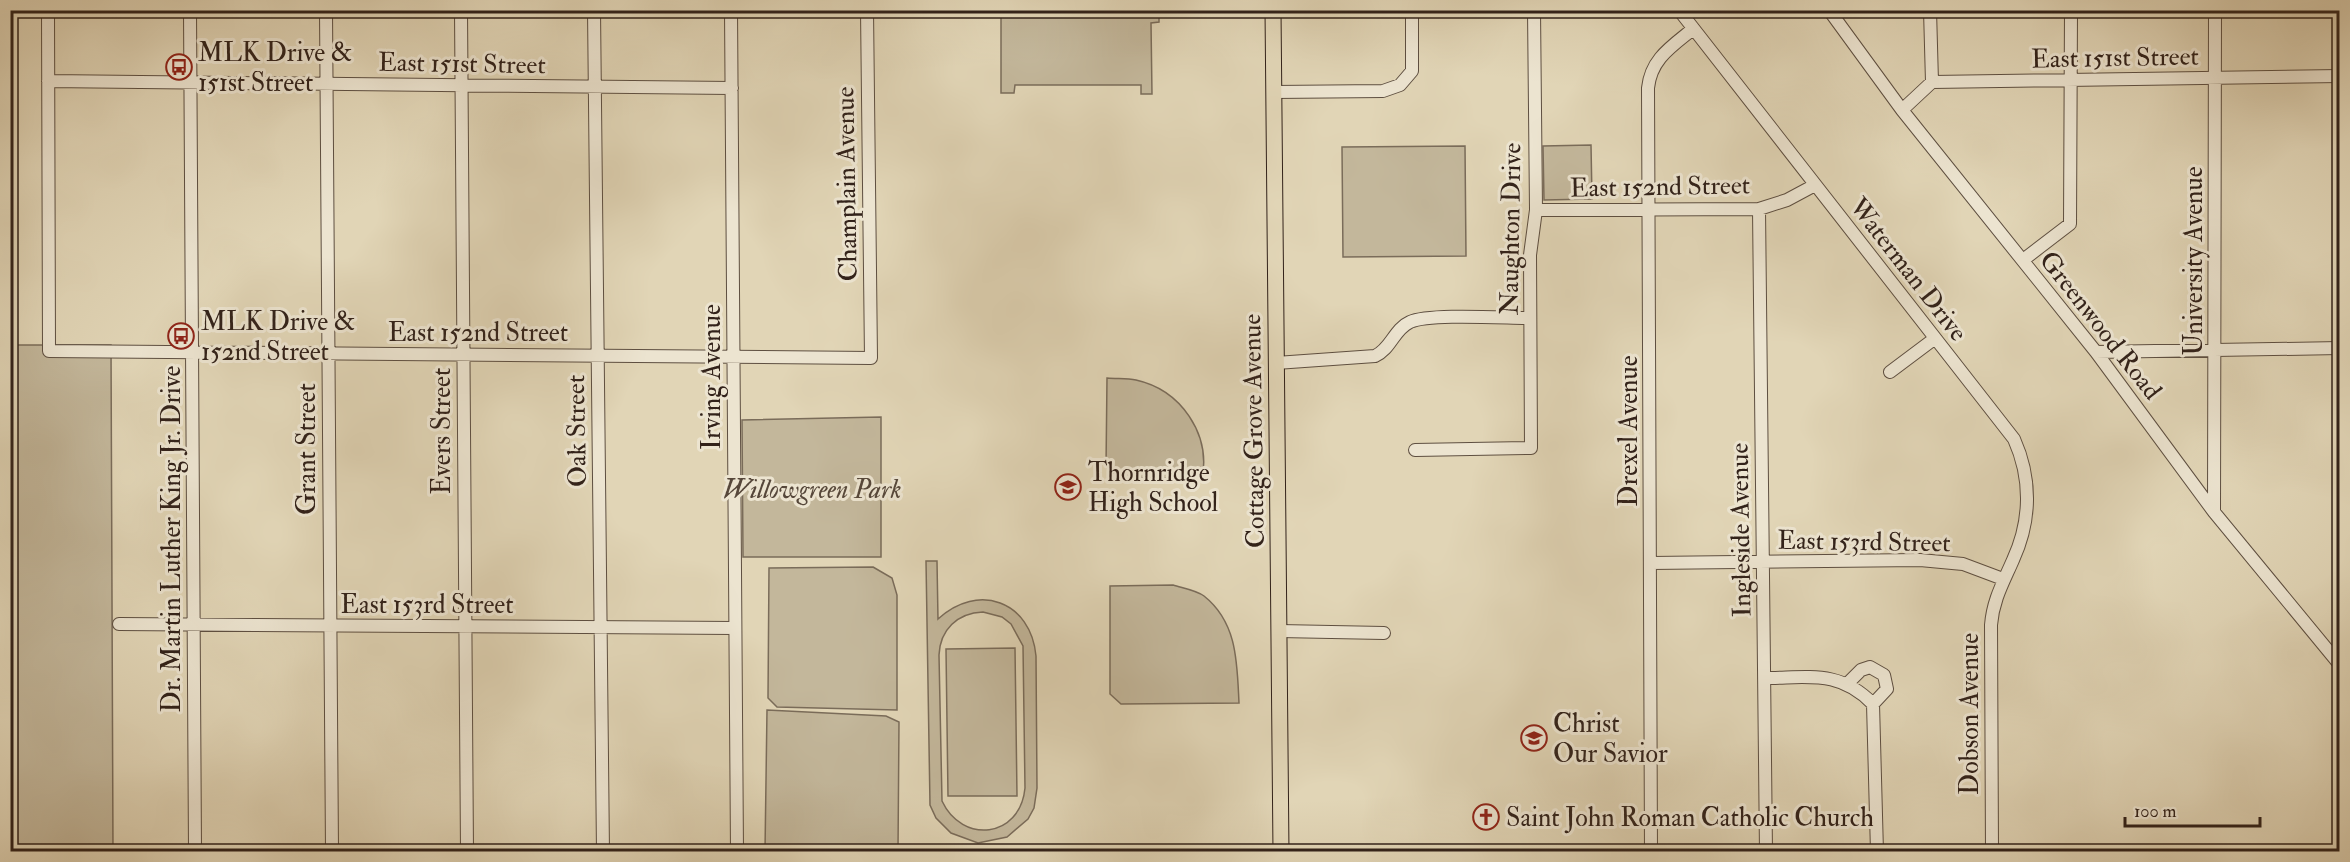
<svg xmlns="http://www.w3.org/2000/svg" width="2350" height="862" font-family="'IM FELL Double Pica',serif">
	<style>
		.green { fill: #c3b79b; stroke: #7a6c5a; stroke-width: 1.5; fill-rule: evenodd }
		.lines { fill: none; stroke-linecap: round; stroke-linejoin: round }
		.minor-casing { stroke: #5e4f41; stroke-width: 14 }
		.major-casing { stroke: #32221a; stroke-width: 17 }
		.minor { stroke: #ece4d0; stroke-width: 12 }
		.major { stroke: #e1d5b6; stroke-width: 15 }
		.labels { text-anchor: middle; stroke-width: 6; stroke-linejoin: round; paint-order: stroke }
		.poi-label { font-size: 26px; fill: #32221a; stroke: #ece4d0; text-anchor: start }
		.street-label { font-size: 26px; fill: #32221a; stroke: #ece4d0 }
		.park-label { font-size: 26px; font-style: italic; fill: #56473a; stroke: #ece4d0 }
	</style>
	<rect width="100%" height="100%" fill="#e1d5b6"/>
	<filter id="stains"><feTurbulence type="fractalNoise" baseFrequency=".00333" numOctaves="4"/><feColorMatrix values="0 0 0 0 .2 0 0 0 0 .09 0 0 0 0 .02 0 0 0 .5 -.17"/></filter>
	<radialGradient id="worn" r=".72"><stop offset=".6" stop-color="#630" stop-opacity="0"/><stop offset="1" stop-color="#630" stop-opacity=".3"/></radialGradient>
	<!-- green -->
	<path class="green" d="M1001,11H1011L1012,15L1159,14V22L1151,23L1152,94H1141V85H1015L1014,93H1001Z
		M1591,145L1592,199L1544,200L1543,146Z
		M1465,146L1466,256L1343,257L1342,147Z
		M11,345H111L113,851L11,852Z
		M1107,378C1117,379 1127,378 1136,380C1181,390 1211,434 1202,479L1118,477L1106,467Z
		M881,417V557H743L742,420Z
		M926,561H937L938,619C978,582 1031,601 1036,656L1037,788L1034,808L1028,819L1007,837L978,843L951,833L936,818L930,805ZM983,612L1002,617L1011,624L1023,646L1025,788C1020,839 962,844 942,801L939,655C940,630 957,613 983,612Z
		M873,567L892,578L897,595V710L777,707L768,698L769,568Z
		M1173,585C1182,588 1196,590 1204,596C1238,623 1237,664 1239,703L1121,704L1110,694V586Z
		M1015,648L1017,796H948L946,649Z
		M767,710L886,716L899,722L898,851H765Z"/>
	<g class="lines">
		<!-- minor casing -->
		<g class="minor-casing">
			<path id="minor" d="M48,10L49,351L871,358L867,10
				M190,10L195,852
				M326,10L332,852
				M461,10L467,852
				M594,10L603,852
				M731,10L737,852
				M1679,10L2014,439C2032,479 2031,521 2013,560C2003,583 1993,600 1991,625L1992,852
				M1829,10L1902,110L2096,352L2214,512L2340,665
				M1930,10L1932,82
				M48,81L732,88
				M1274,92L1383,91L1400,85L1412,71V10
				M1902,110L1932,82L2340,76
				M1759,209L1766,852
				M1536,210L1759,209L1787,200L1815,185
				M2023,260L2070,224L2071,10
				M2096,352L2340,348
				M1276,363L1375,356C1391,349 1394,329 1410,322C1429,313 1505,318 1530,318
				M1890,372L1934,339
				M1415,450L1531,448L1530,255L1536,210L1534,10
				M2214,512L2215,10
				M1651,563L1920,560L1963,564L2003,579
				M119,624L735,628
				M1279,631L1384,633
				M1764,678C1808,678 1839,669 1873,704L1877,852
				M1848,683L1861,670L1870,667L1884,675L1887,689L1873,704
				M1651,852L1648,88C1651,59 1671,47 1693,29"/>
		</g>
		<!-- major casing -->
		<g class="major-casing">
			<path id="major" d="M1273,10L1281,852"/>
		</g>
		<!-- minor -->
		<use href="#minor" class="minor"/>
		<!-- major -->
		<use href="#major" class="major"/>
	</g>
	<!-- icons -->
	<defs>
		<g id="bus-ring" transform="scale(1.35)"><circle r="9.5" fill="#ece4d0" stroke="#8f2418" stroke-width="1.5"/><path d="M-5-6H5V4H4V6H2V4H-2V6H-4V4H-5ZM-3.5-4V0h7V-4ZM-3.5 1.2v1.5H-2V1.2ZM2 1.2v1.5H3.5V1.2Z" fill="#8f2418"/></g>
		<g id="school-ring" transform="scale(1.35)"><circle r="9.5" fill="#ece4d0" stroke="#8f2418" stroke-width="1.5"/><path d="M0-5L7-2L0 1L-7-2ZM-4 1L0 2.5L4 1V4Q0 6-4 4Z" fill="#8f2418"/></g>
		<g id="church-ring" transform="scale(1.35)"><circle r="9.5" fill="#ece4d0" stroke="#8f2418" stroke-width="1.5"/><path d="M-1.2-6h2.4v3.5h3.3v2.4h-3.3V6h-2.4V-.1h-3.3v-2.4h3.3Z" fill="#8f2418"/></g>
	</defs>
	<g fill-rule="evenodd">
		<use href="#bus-ring" x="179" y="67"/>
		<use href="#bus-ring" x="181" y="336"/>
		<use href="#school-ring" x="1068" y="487"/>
		<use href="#school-ring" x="1534" y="738"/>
		<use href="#church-ring" x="1486" y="817"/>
	</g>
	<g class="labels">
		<!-- poi labels -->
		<g class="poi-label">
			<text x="198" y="61">MLK Drive &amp;<tspan x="198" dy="30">151st Street</tspan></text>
			<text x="201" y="330">MLK Drive &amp;<tspan x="201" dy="30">152nd Street</tspan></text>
			<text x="1088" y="481">Thornridge<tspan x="1088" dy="30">High School</tspan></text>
			<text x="1553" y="732">Christ<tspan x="1553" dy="30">Our Savior</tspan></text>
			<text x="1506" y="826">Saint John Roman Catholic Church</text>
		</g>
		<!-- street labels -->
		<g class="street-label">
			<text transform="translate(2115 57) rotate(-1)" y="9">East 151st Street</text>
			<text transform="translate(462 63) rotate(1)" y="9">East 151st Street</text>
			<text transform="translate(846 184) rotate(-91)" y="9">Champlain Avenue</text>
			<text transform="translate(1660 186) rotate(-1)" y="9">East 152nd Street</text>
			<text transform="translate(1510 229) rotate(-89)" y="9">Naughton Drive</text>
			<text transform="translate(2193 261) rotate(-90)" y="9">University Avenue</text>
			<text transform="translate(1909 269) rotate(52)" y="9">Waterman Drive</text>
			<text transform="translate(2101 325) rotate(52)" y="9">Greenwood Road</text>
			<text x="478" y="341">East 152nd Street</text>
			<text transform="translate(711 377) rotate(-90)" y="9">Irving Avenue</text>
			<text transform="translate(441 431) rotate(-90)" y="9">Evers Street</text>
			<text transform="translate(576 431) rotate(-91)" y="9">Oak Street</text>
			<text transform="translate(1253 431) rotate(-91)" y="9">Cottage Grove Avenue</text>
			<text transform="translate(1628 431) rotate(-90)" y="9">Drexel Avenue</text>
			<text transform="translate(306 449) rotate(-90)" y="9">Grant Street</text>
			<text transform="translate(1740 530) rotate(-91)" y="9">Ingleside Avenue</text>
			<text transform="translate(171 539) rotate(-90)" y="9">Dr. Martin Luther King Jr. Drive</text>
			<text transform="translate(1864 541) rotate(1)" y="9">East 153rd Street</text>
			<text x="427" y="613">East 153rd Street</text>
			<text transform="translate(1969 714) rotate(-90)" y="9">Dobson Avenue</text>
		</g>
		<!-- park labels -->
		<g class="park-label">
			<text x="812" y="498">Willowgreen Park</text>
		</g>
	</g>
	<!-- margin -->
	<rect width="2350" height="862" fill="none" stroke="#e1d5b6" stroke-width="36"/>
	<rect x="12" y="12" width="2326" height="838" fill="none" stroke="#32221a" stroke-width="3"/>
	<rect x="18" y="18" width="2314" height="826" fill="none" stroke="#32221a" stroke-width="1.5"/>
	<!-- scale -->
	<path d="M2125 817v9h135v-9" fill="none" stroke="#32221a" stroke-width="3"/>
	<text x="2134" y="817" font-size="18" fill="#32221a" stroke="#ece4d0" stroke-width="4.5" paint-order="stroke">100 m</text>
	<rect width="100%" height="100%" filter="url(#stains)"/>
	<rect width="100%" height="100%" fill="url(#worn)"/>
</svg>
